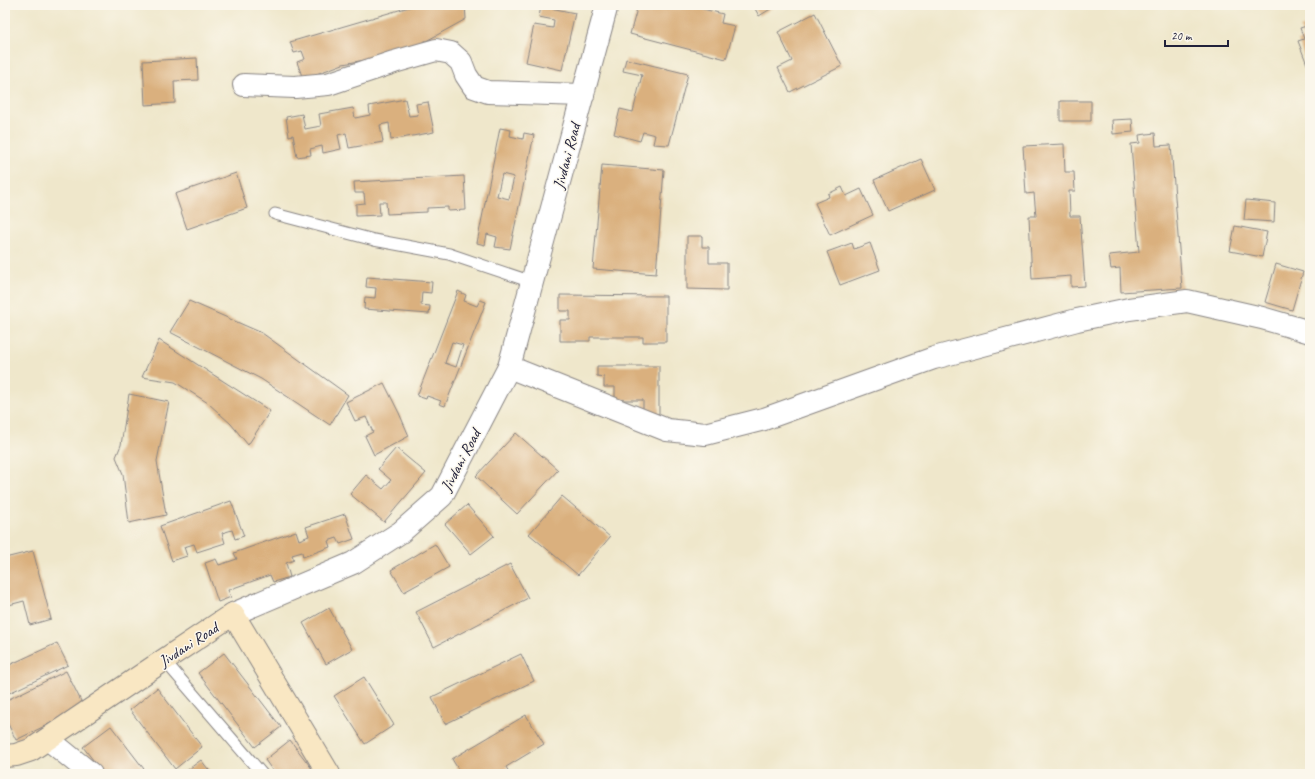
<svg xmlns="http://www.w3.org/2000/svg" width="1315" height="779" font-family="Caveat,sans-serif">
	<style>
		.building { fill: #dab07e; fill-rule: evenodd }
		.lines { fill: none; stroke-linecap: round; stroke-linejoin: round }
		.service-casing { stroke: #888483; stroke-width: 13 }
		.minor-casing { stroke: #888483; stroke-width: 24 }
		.tertiary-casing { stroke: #888483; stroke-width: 24 }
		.secondary-casing { stroke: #888483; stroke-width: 24 }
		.service { stroke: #fff; stroke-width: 11 }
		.minor { stroke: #fff; stroke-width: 22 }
		.tertiary { stroke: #fff; stroke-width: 22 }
		.secondary { stroke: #f9e7c3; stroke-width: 22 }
		.labels { text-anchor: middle; stroke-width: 3; stroke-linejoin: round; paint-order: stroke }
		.street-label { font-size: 16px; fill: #22223b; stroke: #fbf7ec }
	</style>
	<rect width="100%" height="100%" fill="#fbf7ec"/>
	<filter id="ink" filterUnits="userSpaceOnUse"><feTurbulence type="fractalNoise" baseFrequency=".025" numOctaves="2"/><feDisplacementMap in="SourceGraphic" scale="8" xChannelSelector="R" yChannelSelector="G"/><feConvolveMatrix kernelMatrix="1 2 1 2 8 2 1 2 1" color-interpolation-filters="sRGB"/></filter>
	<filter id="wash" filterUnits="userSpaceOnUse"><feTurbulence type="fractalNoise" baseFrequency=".012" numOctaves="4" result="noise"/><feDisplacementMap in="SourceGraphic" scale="16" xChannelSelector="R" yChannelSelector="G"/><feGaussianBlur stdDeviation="0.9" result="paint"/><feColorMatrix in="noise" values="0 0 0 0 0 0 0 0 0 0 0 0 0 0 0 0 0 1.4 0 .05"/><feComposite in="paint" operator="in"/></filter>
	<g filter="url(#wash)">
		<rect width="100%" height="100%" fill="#efe7cb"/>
		<g id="blocks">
			<!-- building -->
			<path class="building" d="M416,5H465L466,19L428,40L387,56L343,64L303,79L297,62L305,59L302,51L294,53L290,42Z
				M638,5H687L723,14L721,23L735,26L726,59L630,34Z
				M753,5H777L759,16Z
				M541,6L575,13L562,70L526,62L534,25L553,28L554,20L539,17Z
				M815,13L842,66L790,92L778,68L792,61L778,32Z
				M1310,25V72L1298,41L1304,39L1300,28Z
				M197,58L198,80L174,81L175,103L145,105L143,61Z
				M626,59L688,74L669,145L653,144L655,135L643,132L640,141L614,134L620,109L633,112L642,75L623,71Z
				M405,99L409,116L418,115L416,104L428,102L434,132L391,140L389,123L380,125L383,142L349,148L346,133L338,135L341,149L323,153L322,146L310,149L311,155L297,157L293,135L289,136L286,117L302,114L305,129L321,126L319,114L353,108L355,118L370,115L369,106Z
				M1060,101H1091V121H1060Z
				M1132,119L1133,132L1113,134L1112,120Z
				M500,128L511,130L510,136L523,139L524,133L534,135L510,249L495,247L497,237L487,234L485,245L477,243ZM502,174L514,177L509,199L497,196Z
				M1155,133L1156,146L1171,145L1182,288L1121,292L1120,268L1111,269L1109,255L1139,252L1131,144L1140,143L1139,135Z
				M1064,144L1065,172H1074L1075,191H1069L1070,216H1080L1085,286L1071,287V276L1032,279L1029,216H1036L1034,193L1026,194L1023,146Z
				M921,159L935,190L888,211L874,180Z
				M602,165L664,170L656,274L593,269Z
				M236,173L247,208L187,229L175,194Z
				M464,176L466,210L448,211V207L427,208V212L387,214L386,202H379L380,215L356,216V204L365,203L364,193H355L354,182Z
				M842,187L846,196L861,189L873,215L830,235L815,203L829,197L828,194Z
				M1246,200L1275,203L1274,222L1244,220Z
				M1235,226L1267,232L1262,257L1230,251Z
				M687,236H702V247H709V263H727V290L687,289Z
				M852,243L854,249L870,243L880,270L840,285L827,252Z
				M1276,264L1303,272L1292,310L1265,302Z
				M367,277L432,282L431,293L422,292L421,305L430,306L429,314L364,309L365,297L375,298L376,288L366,287Z
				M458,291L466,295L464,301L477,306L480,300L486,302L445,406L439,404L441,401L427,396L426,399L417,396ZM452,342L463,345L456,367L445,363Z
				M560,295L666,296V342H643V337H590V341H560V320H570V311H560Z
				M189,301L262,333L348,395L330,425L261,379L170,332Z
				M159,340L270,411L248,445L231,424L208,403L175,382L142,377Z
				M597,366H659V414L643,413V400H615V387H604V377L597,376Z
				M384,383L399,413L409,436L374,455L365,436L373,432L366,417L355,421L346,402Z
				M129,394L169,402L157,461L166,515L129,523L123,474L116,457L121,445Z
				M516,433L558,470L517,514L476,476Z
				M396,448L426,473L384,522L350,494L366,475L383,489L391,480L378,469Z
				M562,496L610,537L578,575L529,534Z
				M231,501L244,536L235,539L232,530L222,533L225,543L197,552L194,544L184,547L187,556L172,561L160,526Z
				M467,505L494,536L471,554L445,524Z
				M345,514L354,539L340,544L337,538L328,541L330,547L303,557L302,552L292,555L294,560L286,563L290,577L273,582L270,575L228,590L231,597L218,602L205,563L216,559L219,565L237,559L234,553L296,531L299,540L309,536L306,527Z
				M435,544L449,567L404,592L391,570Z
				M33,551L51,619L30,625L24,601L5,606V558Z
				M510,564L528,598L434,647L416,612Z
				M329,608L352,649L326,664L303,623Z
				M57,643L68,665L5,695V667Z
				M224,653L281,727L255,747L198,673Z
				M521,654L534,681L445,724L432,697Z
				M66,671L84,707L16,740L5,718V701Z
				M364,677L394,725L365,744L334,696Z
				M157,688L202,747L175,769L130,710Z
				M526,715L544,744L506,767L510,774H461L452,759Z
				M111,726L144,769L138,774H104L83,747Z
				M290,740L316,774H275L265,760Z
				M201,760L212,774H182Z"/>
		</g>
	</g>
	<g filter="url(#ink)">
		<use href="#blocks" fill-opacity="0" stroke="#888483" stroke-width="1"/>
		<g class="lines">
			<!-- service casing -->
			<g class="service-casing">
				<path id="service" d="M275,214L374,240L449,254L532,282
					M164,660L262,774"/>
			</g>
			<!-- minor casing -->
			<g class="minor-casing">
				<path id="minor" d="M244,85L295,87L328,84L394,62L436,50L451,53L461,62L466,75L474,87L488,92L583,95
					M509,367L667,430L705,434L764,419L934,358L1077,320L1129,309L1187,301L1262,318L1310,332
					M48,739L91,774"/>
			</g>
			<!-- tertiary casing -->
			<g class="tertiary-casing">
				<path id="tertiary" d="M233,614L353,563L401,532L442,496L509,367L607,5"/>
			</g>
			<!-- secondary casing -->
			<g class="secondary-casing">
				<path id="secondary" d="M5,756L16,755L31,750L164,660L233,614L329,774"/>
			</g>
			<!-- service -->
			<use href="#service" class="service"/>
			<!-- minor -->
			<use href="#minor" class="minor"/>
			<!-- tertiary -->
			<use href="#tertiary" class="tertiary"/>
			<!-- secondary -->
			<use href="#secondary" class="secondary"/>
		</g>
	</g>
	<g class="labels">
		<!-- street labels -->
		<g class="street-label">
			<text transform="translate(566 156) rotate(-75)" y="6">Jivdani Road</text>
			<text transform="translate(460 460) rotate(-62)" y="6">Jivdani Road</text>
			<text transform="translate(188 644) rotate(-33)" y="6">Jivdani Road</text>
		</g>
	</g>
	<!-- margin -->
	<rect width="1315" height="779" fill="none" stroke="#fbf7ec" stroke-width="20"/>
	<!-- scale -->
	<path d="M1165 40v6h63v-6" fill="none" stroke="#22223b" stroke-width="2"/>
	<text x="1171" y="40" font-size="12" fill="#22223b" stroke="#fbf7ec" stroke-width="3" paint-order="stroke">20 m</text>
</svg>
